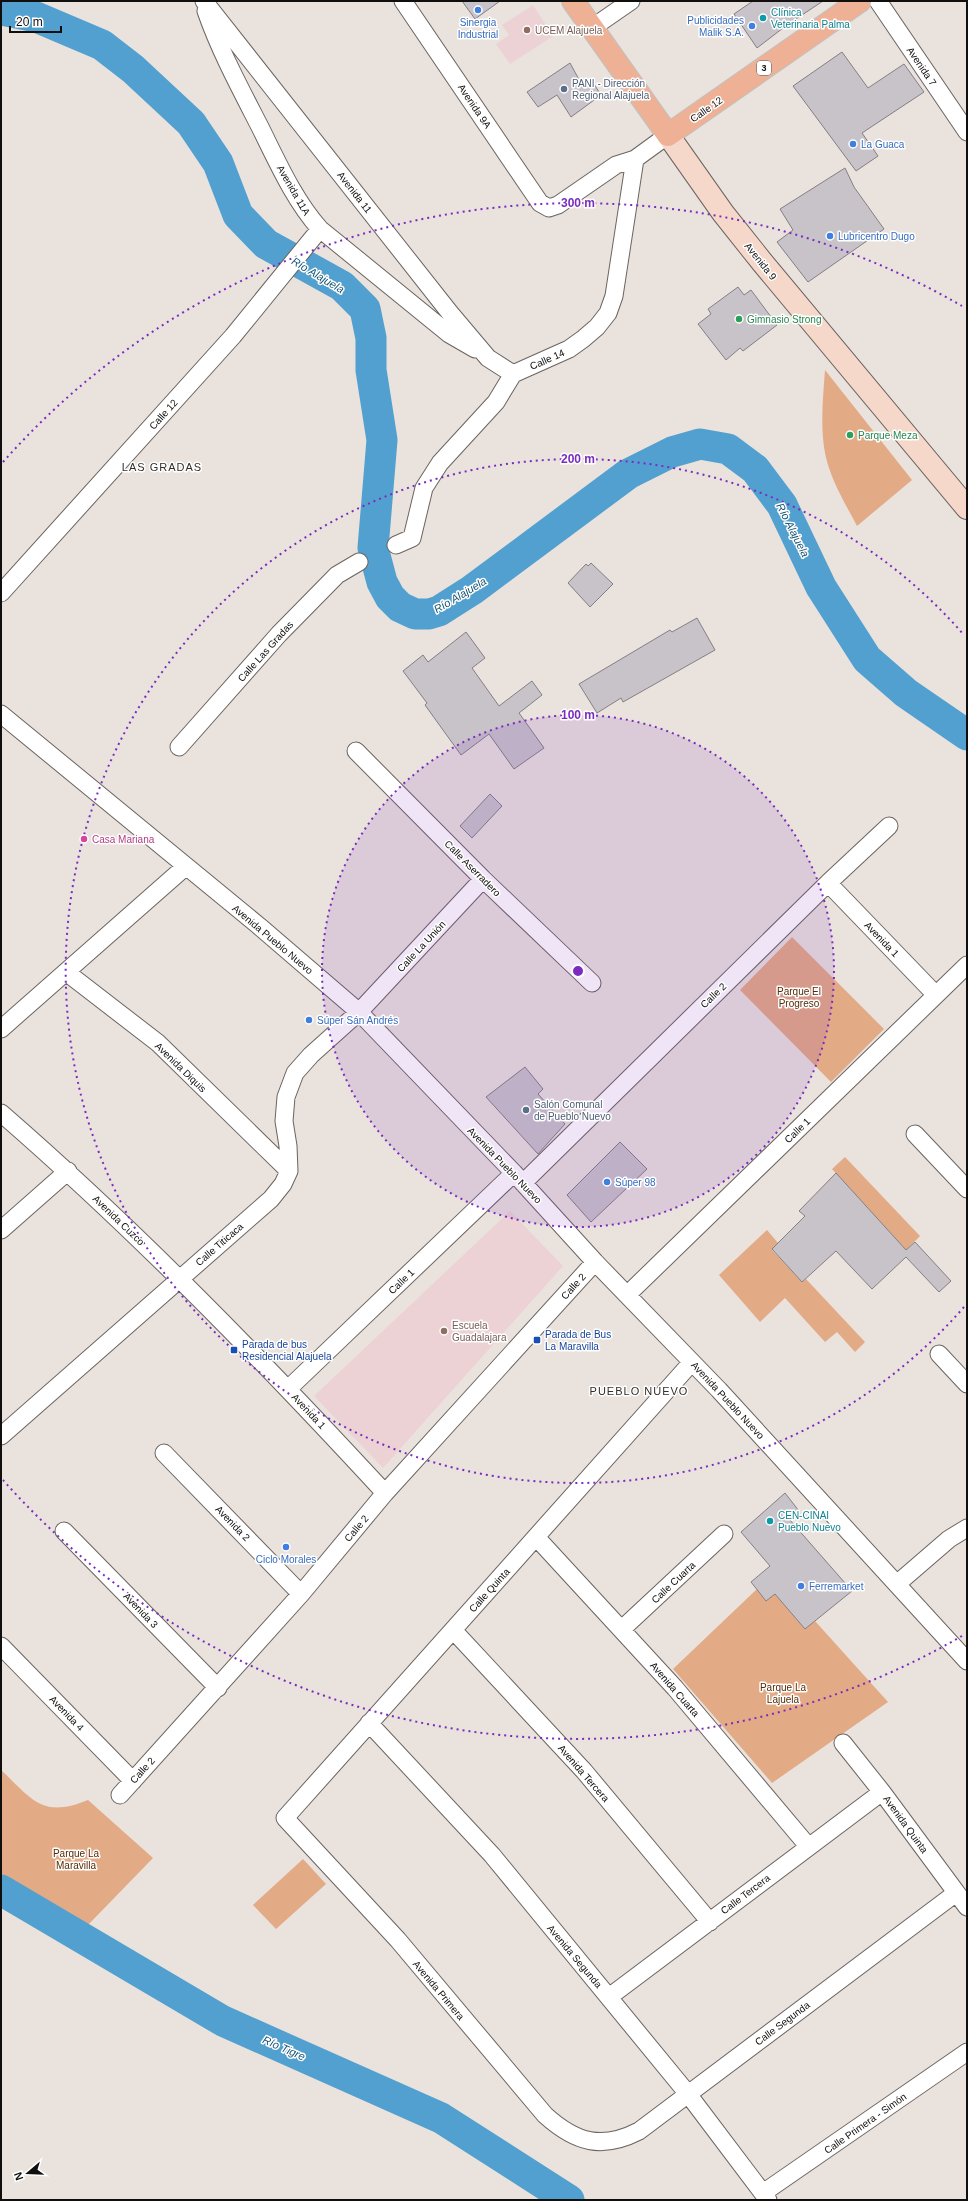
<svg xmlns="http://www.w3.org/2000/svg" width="968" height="2201" font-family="Arial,sans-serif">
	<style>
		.education { fill: #edd2d5 }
		.green { fill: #e3aa86 }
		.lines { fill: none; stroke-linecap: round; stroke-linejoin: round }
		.river { stroke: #51a0cf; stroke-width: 31 }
		.building { fill: #c8c3c9; stroke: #847f84 }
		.street-casing { stroke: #6b6460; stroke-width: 19 }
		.secondary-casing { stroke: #6b6460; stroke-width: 24 }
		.primary-casing { stroke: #c1c1c0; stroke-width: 24 }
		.street { stroke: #fff; stroke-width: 17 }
		.secondary { stroke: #f6d8ca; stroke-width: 22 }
		.primary { stroke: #eeb195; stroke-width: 22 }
		.ring { fill: none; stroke: #7b2cbf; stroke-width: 2; stroke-dasharray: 2 4 }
		.shop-dot { fill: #3f7fe0; stroke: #fff; stroke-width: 1.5 }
		.culture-dot { fill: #0f9aa8; stroke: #fff; stroke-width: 1.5 }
		.education-dot { fill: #8d6e63; stroke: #fff; stroke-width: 1.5 }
		.service-dot { fill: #5c6f8a; stroke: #fff; stroke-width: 1.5 }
		.leisure-dot { fill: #2e9e5b; stroke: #fff; stroke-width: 1.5 }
		.hotel-dot { fill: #d1479c; stroke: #fff; stroke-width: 1.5 }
		.transit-dot { fill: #1a4fb4; stroke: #fff; stroke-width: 1.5 }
		.labels { text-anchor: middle; stroke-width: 3; stroke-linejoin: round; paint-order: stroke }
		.shield { fill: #fff; stroke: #585756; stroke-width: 1 }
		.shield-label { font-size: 9px; font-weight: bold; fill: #110f0d }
		.culture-label { font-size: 10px; fill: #0d838f; stroke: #fff; text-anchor: start }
		.shop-label { font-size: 10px; fill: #366cbe; stroke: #fff; text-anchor: start }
		.education-label { font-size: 10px; fill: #785e54; stroke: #fff; text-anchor: start }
		.street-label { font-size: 10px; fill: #110f0d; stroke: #fff }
		.service-label { font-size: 10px; fill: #4e5e75; stroke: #fff; text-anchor: start }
		.leisure-label { font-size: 10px; fill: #27864d; stroke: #fff; text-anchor: start }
		.hotel-label { font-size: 10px; fill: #b23c85; stroke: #fff; text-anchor: start }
		.park-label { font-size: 10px; fill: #562904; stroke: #fff }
		.transit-label { font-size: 10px; fill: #164399; stroke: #fff; text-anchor: start }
		.water-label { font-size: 11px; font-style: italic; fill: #155373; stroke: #fff }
		.neighbourhood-label { font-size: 11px; letter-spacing: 1px; fill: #332d2a; stroke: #fff }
		.centre { fill: #7b2cbf; stroke: #fff; stroke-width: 2 }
		.ring-label { font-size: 12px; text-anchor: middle; font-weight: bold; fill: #7b2cbf; stroke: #fff; stroke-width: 3; stroke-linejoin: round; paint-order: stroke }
	</style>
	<rect width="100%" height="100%" fill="#e9e2dd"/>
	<!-- education -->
	<path class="education" d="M533,5L553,36L510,64L496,44L509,35L502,25Z
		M510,1211L563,1266L383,1468L314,1396Z"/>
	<!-- green -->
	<path class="green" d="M825,370L912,480L857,526C845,503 830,479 825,453C820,426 823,398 825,370Z
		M792,937L884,1029L831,1082L740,990Z
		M845,1157L920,1236L906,1250L832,1169Z
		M767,1230L778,1243L772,1250L802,1282L806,1279L865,1342L855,1352L837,1332L825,1342L785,1298L760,1322L719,1275Z
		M757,1589L766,1601L775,1594L805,1629L815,1621L888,1702L772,1783L673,1669Z
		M1,1770C32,1799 42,1819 88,1800L153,1858L87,1926L1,1875Z
		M303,1859L326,1884L276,1929L253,1905Z"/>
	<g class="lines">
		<!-- river -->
		<path class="river" d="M1,10L36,17L102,45L133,69L191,123L218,163L238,215L266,244L342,286L365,309L371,338V370L382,440L373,548L382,582L390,597L400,607L415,614H429L439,611L472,590L628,474L672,452L700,444L728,449L755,469L782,505L821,587L867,659L906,693L967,735
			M1,1890L223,2021L441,2118L569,2200"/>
	</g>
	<!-- building -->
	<path class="building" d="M462,1H500L475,19Z
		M753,1H823L787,25L757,48L734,14Z
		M842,52L868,88L904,64L924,92L862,133L878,156L856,171L793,86Z
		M570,63L583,87L592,81L601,95L571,117L557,95L538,107L527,92Z
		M845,168L854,187L884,229L808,282L777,242L793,230L780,209Z
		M738,287L744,295L751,290L777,325L743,351L740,348L726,360L698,324L711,314L708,309Z
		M591,563L613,584L590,607L568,583L586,564L588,566Z
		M697,618L715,650L623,702L621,698L597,713L579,684L670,630L672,632Z
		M466,632L485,658L472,668L499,706L532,681L542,695L519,713L544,748L514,769L489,734L461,755L425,705L427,703L403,671L423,655L428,662Z
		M490,794L502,806L472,838L460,826Z
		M525,1067L543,1089L538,1094L565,1124L538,1154L486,1097Z
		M620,1142L647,1169L591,1222L567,1195Z
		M836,1173L906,1250L915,1242L951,1281L939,1292L906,1257L872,1289L836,1251L802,1282L772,1249L805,1216L799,1211Z
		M785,1493L799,1511L789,1519L852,1591L805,1629L775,1594L766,1601L751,1582L770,1566L741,1532Z"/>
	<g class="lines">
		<!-- street casing -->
		<g class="street-casing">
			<path id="street" d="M204,1L450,313L488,358L513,374
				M403,1L540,203L549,208L558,205L616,165L635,159L668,135
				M878,1L967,132
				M206,11C220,51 240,88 260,127C277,161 294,200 320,229L449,334L475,349
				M592,28L631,1
				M396,545L412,538L424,488L440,463L496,402L513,374L569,349L583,339L597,327L608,313L614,296L635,159
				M1,593L233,336L320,229
				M1,714L259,926L359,1012L514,1173L595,1262L719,1390L967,1661
				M179,747L279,634L337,575L359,562
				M356,751L483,879L592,983
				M828,883L936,995
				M66,972L158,1043L289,1171
				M1,1029L185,867
				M1,1113C137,1231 263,1361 385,1493
				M915,1134L967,1189
				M523,1183L828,883L889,826
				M1,1230L68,1171
				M627,1295L967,965
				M939,1354L967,1384
				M692,1362L285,1818L398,1940L545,2115C576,2143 602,2150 639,2131L956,1893
				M288,1389L514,1173
				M1,1436L271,1199L283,1184L289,1171L288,1146L284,1121L286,1097L295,1073L311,1055L359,1012L483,879
				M164,1453L301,1594
				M64,1531L218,1688
				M536,1537L675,1688L808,1846
				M898,1583L949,1539L967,1528
				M622,1629L724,1534
				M453,1630L584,1771L710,1922
				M1,1646L133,1781
				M369,1723L492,1855L688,2094L768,2200
				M843,1743L882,1792L967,1907
				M120,1795L301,1594L385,1493L595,1262
				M609,1997L882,1792
				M763,2193L967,2052"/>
		</g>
		<!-- secondary casing -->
		<g class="secondary-casing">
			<path id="secondary" d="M668,135L723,213L762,262L967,508"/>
		</g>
		<!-- primary casing -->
		<g class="primary-casing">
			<path id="primary" d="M573,1L668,135L860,1"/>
		</g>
		<!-- street -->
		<use href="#street" class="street"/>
		<!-- secondary -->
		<use href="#secondary" class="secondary"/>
		<!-- primary -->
		<use href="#primary" class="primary"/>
	</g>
	<!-- distance rings -->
	<circle cx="578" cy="971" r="256" fill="#7b2cbf" fill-opacity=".12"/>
	<g class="ring">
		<circle cx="578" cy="971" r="256"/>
		<path d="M964 1307A512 512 0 1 1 964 635"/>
		<path d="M962 1636A768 768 0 0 1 3 1480M3 462A768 768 0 0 1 962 306"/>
	</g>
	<!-- markers -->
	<g class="shop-dot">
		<circle cx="478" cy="10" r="4"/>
		<circle cx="752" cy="26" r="4"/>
		<circle cx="853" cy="144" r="4"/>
		<circle cx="830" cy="236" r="4"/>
		<circle cx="309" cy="1020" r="4"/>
		<circle cx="607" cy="1182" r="4"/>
		<circle cx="286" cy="1547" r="4"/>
		<circle cx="801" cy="1586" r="4"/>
	</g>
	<g class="culture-dot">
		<circle cx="763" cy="18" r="4"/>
		<circle cx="770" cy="1521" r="4"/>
	</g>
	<g class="education-dot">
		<circle cx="527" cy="30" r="4"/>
		<circle cx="444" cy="1331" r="4"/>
	</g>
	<g class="service-dot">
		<circle cx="564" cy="89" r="4"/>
		<circle cx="526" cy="1110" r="4"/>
	</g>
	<g class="leisure-dot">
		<circle cx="739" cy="319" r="4"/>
		<circle cx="850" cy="435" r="4"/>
	</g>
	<circle class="hotel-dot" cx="84" cy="839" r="4"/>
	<g class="transit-dot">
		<rect x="533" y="1336" width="8" height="8" rx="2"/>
		<rect x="230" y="1346" width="8" height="8" rx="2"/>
	</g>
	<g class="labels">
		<!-- shield labels -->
		<rect class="shield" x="757" y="61" width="14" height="14" rx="3"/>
		<g class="shield-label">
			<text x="764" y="71">3</text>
		</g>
		<!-- culture labels -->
		<g class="culture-label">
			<text x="771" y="16">Clínica<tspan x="771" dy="12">Veterinaria Palma</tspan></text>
			<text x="778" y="1519">CEN-CINAI<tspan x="778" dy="12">Pueblo Nuevo</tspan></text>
		</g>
		<!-- shop labels -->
		<g class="shop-label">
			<text x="744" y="24" text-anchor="end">Publicidades<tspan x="744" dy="12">Malik S.A.</tspan></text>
			<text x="478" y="26" text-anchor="middle">Sinergia<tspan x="478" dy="12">Industrial</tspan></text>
			<text x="861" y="148">La Guaca</text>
			<text x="838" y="240">Lubricentro Dugo</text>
			<text x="317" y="1024">Súper Sán Andrés</text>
			<text x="615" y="1186">Súper 98</text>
			<text x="286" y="1563" text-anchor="middle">Ciclo Morales</text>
			<text x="809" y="1590">Ferremarket</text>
		</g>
		<!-- education labels -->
		<g class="education-label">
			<text x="535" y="34">UCEM Alajuela</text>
			<text x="452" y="1329">Escuela<tspan x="452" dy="12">Guadalajara</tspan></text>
		</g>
		<!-- street labels -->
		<g class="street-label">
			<text transform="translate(922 66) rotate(56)" y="4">Avenida 7</text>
			<text transform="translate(475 106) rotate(56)" y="4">Avenida 9A</text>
			<text transform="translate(706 109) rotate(-35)" y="4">Calle 12</text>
			<text transform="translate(294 190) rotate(60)" y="4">Avenida 11A</text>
			<text transform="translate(355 192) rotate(52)" y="4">Avenida 11</text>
			<text transform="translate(761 261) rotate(51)" y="4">Avenida 9</text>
			<text transform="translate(547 359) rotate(-24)" y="4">Calle 14</text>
			<text transform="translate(163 414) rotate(-48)" y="4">Calle 12</text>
			<text transform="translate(265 651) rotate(-48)" y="4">Calle Las Gradas</text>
			<text transform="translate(473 868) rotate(45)" y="4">Calle Aserradero</text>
			<text transform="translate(273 939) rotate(40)" y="4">Avenida Pueblo Nuevo</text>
			<text transform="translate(882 939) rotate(46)" y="4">Avenida 1</text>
			<text transform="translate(421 946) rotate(-47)" y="4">Calle La Unión</text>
			<text transform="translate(713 995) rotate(-44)" y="4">Calle 2</text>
			<text transform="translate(181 1067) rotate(44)" y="4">Avenida Diquis</text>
			<text transform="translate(797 1130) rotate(-44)" y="4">Calle 1</text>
			<text transform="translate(505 1165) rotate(46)" y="4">Avenida Pueblo Nuevo</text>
			<text transform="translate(119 1220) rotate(44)" y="4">Avenida Cuzco</text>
			<text transform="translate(219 1244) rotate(-41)" y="4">Calle Titicaca</text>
			<text transform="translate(401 1281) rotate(-44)" y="4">Calle 1</text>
			<text transform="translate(573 1286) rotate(-48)" y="4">Calle 2</text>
			<text transform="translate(728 1400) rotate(47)" y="4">Avenida Pueblo Nuevo</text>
			<text transform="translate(309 1411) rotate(47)" y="4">Avenida 1</text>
			<text transform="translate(233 1523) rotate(46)" y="4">Avenida 2</text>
			<text transform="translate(356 1528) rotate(-50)" y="4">Calle 2</text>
			<text transform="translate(673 1582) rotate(-43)" y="4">Calle Cuarta</text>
			<text transform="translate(489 1590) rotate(-48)" y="4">Calle Quinta</text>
			<text transform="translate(141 1610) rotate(46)" y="4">Avenida 3</text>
			<text transform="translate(675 1689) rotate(49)" y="4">Avenida Cuarta</text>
			<text transform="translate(67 1713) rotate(46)" y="4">Avenida 4</text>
			<text transform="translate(142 1770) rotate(-48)" y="4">Calle 2</text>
			<text transform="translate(584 1773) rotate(49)" y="4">Avenida Tercera</text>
			<text transform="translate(906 1824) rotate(54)" y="4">Avenida Quinta</text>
			<text transform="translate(745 1894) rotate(-37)" y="4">Calle Tercera</text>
			<text transform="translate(575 1956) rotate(50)" y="4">Avenida Segunda</text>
			<text transform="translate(439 1990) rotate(50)" y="4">Avenida Primera</text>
			<text transform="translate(782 2023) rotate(-37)" y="4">Calle Segunda</text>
			<text transform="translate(865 2123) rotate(-35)" y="4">Calle Primera - Simón</text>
		</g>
		<!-- service labels -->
		<g class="service-label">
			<text x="572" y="87">PANI - Dirección<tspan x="572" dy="12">Regional Alajuela</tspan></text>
			<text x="534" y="1108">Salón Comunal<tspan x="534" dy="12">de Pueblo Nuevo</tspan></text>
		</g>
		<!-- leisure labels -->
		<g class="leisure-label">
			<text x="747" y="323">Gimnasio Strong</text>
			<text x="858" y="439">Parque Meza</text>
		</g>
		<!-- hotel labels -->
		<g class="hotel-label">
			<text x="92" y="843">Casa Mariana</text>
		</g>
		<!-- park labels -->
		<g class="park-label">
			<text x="799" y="995">Parque El<tspan x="799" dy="12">Progreso</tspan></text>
			<text x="783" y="1691">Parque La<tspan x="783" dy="12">Lajuela</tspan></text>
			<text x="76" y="1857">Parque La<tspan x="76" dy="12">Maravilla</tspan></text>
		</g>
		<!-- transit labels -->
		<g class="transit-label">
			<text x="545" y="1338">Parada de Bus<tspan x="545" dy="12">La Maravilla</tspan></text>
			<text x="242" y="1348">Parada de bus<tspan x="242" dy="12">Residencial Alajuela</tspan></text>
		</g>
		<!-- water labels -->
		<g class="water-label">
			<text transform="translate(318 275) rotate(31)" y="4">Río Alajuela</text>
			<text transform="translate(793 530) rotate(63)" y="4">Río Alajuela</text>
			<text transform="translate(460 595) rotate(-31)" y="4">Río Alajuela</text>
			<text transform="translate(284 2048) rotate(24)" y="4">Río Tigre</text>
		</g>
		<!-- neighbourhood labels -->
		<g class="neighbourhood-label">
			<text x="162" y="471">LAS GRADAS</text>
			<text x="639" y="1395">PUEBLO NUEVO</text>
		</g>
	</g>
	<circle cx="578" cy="971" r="6" class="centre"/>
	<g class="ring-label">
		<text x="578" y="207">300 m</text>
		<text x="578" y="463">200 m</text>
		<text x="578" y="719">100 m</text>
	</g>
	<!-- border -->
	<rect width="968" height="2201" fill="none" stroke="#110f0d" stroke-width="4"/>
	<!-- north arrow -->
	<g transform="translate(28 2173) rotate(251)" stroke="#ffffff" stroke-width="3" paint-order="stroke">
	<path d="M0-3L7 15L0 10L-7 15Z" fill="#110f0d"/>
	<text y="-6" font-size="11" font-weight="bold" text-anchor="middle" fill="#110f0d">N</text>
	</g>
	<!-- scale -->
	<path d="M10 26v6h51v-6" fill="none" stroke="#110f0d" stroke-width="2"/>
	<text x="16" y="26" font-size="12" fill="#110f0d" stroke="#ffffff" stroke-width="3" paint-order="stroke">20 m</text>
</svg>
